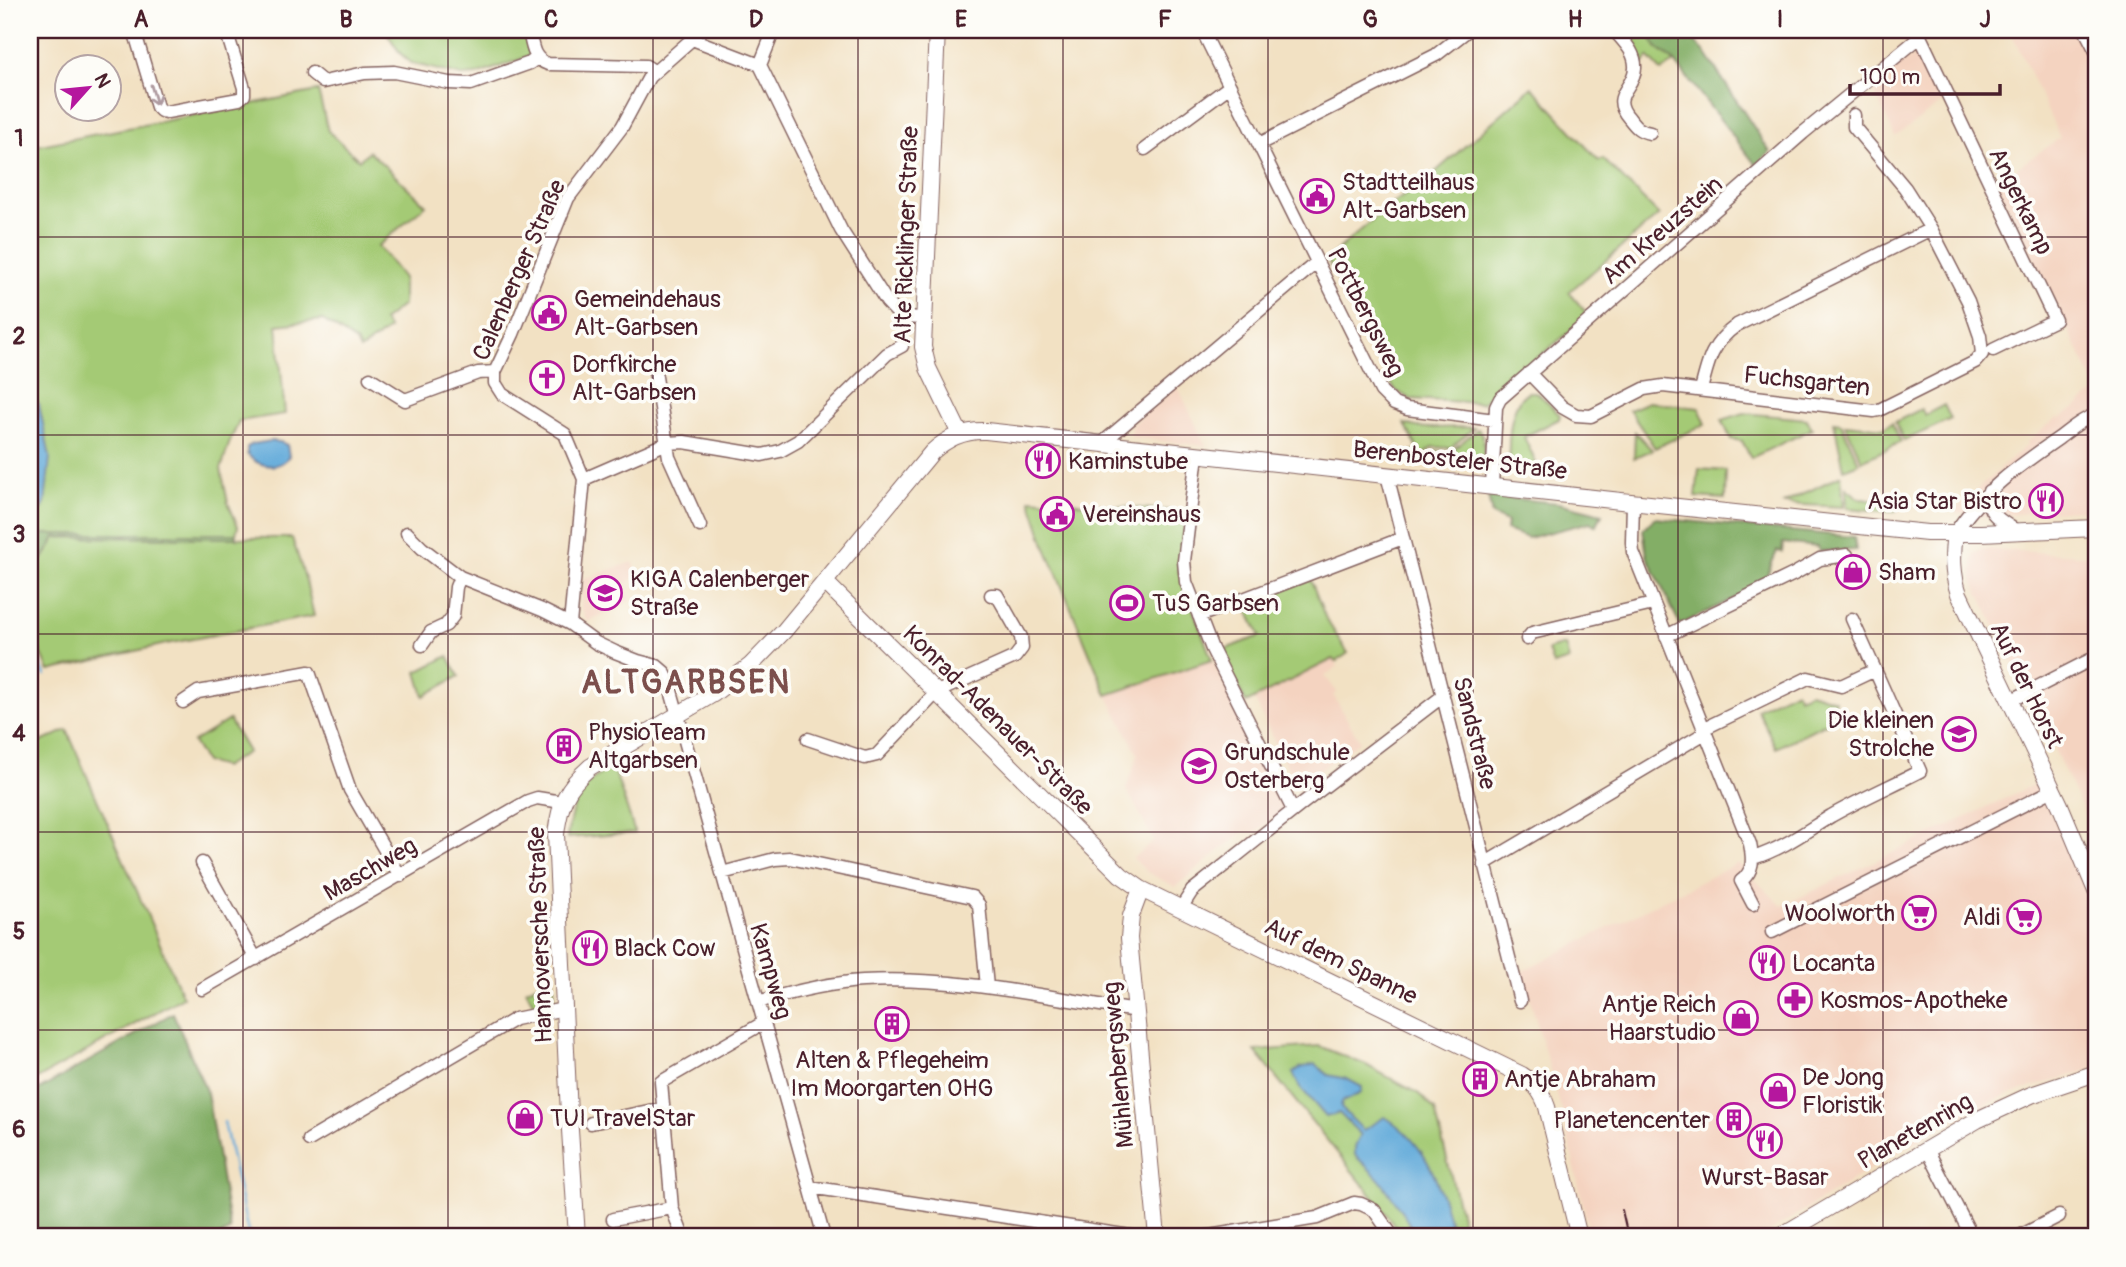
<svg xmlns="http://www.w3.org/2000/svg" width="2126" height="1267" font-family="Pangolin,sans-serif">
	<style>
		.built { fill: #f4d3c0 }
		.green { fill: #a4ca74; stroke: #777450; stroke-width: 2 }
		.forest { fill: #83ae66; stroke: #666648; stroke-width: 2 }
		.water { fill: #64abda; stroke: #576582; stroke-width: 2 }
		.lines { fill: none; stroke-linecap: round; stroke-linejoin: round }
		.stream { stroke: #64abda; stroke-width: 2.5 }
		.street-casing { stroke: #856360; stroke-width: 15 }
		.secondary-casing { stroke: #856360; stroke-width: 18 }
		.street { stroke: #fff; stroke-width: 12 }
		.secondary { stroke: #fff; stroke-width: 16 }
		.tram { stroke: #4a1f2b; stroke-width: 2 }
		.oneway { stroke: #ae9aa0 }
		.grid { fill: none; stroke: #4a1f2b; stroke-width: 2; stroke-opacity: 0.55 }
		.labels { text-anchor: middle; stroke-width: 7; stroke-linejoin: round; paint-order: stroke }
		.poi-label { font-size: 24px; fill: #4a1f2b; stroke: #fdfcf7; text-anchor: start }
		.street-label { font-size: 24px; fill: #4a1f2b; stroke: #fdfcf7 }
		.district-label { font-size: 32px; font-weight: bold; letter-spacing: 2px; fill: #7c4f4c; stroke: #fdfcf7 }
		.neatline { fill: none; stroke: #4a1f2b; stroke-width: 2.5 }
		.grid-label { font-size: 23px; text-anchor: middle; font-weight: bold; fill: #4a1f2b }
	</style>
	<rect width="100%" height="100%" fill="#fdfcf7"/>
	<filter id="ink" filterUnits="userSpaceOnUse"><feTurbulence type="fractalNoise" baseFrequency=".0143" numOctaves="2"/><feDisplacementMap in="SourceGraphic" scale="14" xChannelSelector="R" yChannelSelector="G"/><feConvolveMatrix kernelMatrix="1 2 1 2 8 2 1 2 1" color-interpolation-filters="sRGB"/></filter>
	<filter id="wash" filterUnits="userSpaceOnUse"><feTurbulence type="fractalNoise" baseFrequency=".00686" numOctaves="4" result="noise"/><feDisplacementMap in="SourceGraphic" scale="28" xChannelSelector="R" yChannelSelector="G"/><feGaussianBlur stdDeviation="1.57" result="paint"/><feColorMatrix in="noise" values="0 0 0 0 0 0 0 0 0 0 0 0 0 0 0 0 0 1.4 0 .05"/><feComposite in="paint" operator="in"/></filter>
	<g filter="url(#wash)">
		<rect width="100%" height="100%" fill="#f2e1c3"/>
		<!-- built -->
		<path class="built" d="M2010,30H2096V387L1997,182L2060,138Z
			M1917,54L1921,58L1943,102L1895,137L1871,85L1896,65Z
			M1178,387L1206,446L1131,437L1132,425Z
			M2096,392V514L2077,510L1988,516L1952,512L2027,445L2026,443L2058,417L2060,419Z
			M1983,549L2096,556V837L1973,580V558L1974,554Z
			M633,562L639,575L623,585L631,600L587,622L581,608L583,579Z
			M1333,659L1338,666L1325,676L1337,692L1333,695L1360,741L1302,783L1298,789L1254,699Z
			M1212,660L1284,809L1255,833L1244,831L1175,887L1147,872L1133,858L1154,841L1126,789L1138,754L1107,695Z
			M1964,720L1974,739L1969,741L1971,746L1958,752L1956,748L1953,749L1944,729Z
			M2037,783L2071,855L2096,920V1068L2006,1095L1958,1118L1899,1151L1761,1237H1590L1564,1119L1522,971L1738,863L1782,906Z"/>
		<!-- green -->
		<path class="green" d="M385,30H525L530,56L476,75L462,76L411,63L400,53Z
			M1620,30H1646L1656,47L1675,62L1661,71L1648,57L1642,66L1635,45H1631Z
			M1532,87L1599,161L1603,159L1659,215L1569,292L1589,316L1482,403L1410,399L1394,389L1327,259L1388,207L1431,176Z
			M318,91L328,131L359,160L369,151L426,205L378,246L403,278V305L383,321L389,329L360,350L356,342L323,320L277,325L285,414L239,421L229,444L221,469L228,503L238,526L236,534H30V147Z
			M1528,392H1535L1538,393L1560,415L1559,419L1524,437L1541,474L1513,471L1509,464C1508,444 1509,402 1528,392Z
			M1648,402L1699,408L1706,424L1655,448L1629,410Z
			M1944,405L1951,419L1904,441L1895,422L1921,409L1925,415Z
			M1744,413L1807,419L1812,429L1751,458L1742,441L1731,439L1722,420Z
			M1834,422L1841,423L1859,463L1844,469Z
			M1892,423L1901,442L1862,461L1845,424L1883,428Z
			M1405,424C1428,432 1451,425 1474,428L1450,448L1433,447L1417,459L1412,458L1409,453L1418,449Z
			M1478,429C1486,437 1485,456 1479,465L1422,460L1433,451L1450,452Z
			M1635,432L1652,450L1634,458Z
			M1699,469L1726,471L1725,499L1696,497Z
			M1841,475L1844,507L1783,504Z
			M1846,488L1860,499L1905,502L1894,512L1847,508Z
			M1030,499L1187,512L1178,569L1212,660L1107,695L1046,548Z
			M55,537L292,538L306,581L314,616L166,644L49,671L30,628V578L51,546Z
			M1310,578L1326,619L1348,653L1336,662L1333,659L1246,703L1220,651L1260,636L1244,602Z
			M1565,645L1569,660L1553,665L1548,650Z
			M448,656L459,676L424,696L417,672Z
			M1796,690L1799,697L1810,692L1835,700L1830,721L1776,748L1757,709Z
			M229,720L248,752L223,767L205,762L193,742Z
			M67,730L183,997L30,1083V747Z
			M613,766L635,833L567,838C572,800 578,786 613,766Z
			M553,976L555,999L534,1005L526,990Z
			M1319,1046L1366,1065L1419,1094L1435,1110L1466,1237H1403L1382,1208L1255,1051Z"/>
		<!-- forest -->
		<path class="forest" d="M1646,30H1682L1704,51L1770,152L1756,165L1675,62L1656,47Z
			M1488,496L1558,503L1602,514L1596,526L1590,522L1528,538L1506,530L1507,522L1492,515Z
			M1655,518L1854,537L1856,550L1819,551L1818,547L1783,543L1782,552L1777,551L1763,584L1680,625L1647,556L1643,529Z
			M41,534H236V538L55,537L51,546L30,578V535Z
			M173,1013L207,1093L230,1230L219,1237H30V1095Z"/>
		<!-- water -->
		<path class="water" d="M30,393L39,405L50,457L45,504L42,509L30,517Z
			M271,441L280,442L287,445L289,456C279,471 258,467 247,454V447L253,444Z
			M1315,1064L1328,1075L1347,1079L1362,1087L1361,1093L1342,1102L1341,1108L1363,1130L1385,1117C1430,1145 1441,1188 1453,1237H1416C1408,1219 1394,1200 1383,1184C1376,1174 1364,1165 1355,1155V1147L1361,1135L1339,1113L1326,1117L1299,1086L1293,1073L1300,1068Z"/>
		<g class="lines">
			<!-- stream -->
			<path class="stream" d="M30,644L45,675
				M224,1122L249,1237"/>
		</g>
	</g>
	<g filter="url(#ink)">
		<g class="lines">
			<!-- street casing -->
			<g class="street-casing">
				<path id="street" d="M134,30L157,107L161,111L167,112L239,99L244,95V88L226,30
					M529,30C532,44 532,59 548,64L646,66L654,71
					M1202,30L1381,391L1394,404L1407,409L1495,420
					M1614,30C1623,41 1636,52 1635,68C1634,89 1609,95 1629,118C1636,127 1639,131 1650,133
					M2085,30L2096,51
					M1918,32L2055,320L1993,350
					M760,65L774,30
					M312,73L323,82L365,73L394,72L449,83L471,84L530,63L537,58
					M1259,144L1436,55L1468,30
					M1145,149L1230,86
					M655,371L669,457L700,526
					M1529,373L1562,407L1576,415L1591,416L1644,389L1663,386L1874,411L1879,410L1975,362L1982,354L1980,336L1968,301L1931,229L1905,188L1854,127V115
					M370,378L405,400L478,373L495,372
					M1701,390C1708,361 1712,343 1737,325L1931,229
					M1101,444L1317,262
					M1197,455L1184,561L1186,582L1212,649L1293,810
					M1387,475L1520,1001
					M584,479L667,443L684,442L762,455L780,451L798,441L887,354L902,346
					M1492,486L1496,407L1500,399L1803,133L1920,37
					M1989,491C1984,514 2002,521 2018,532
					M1633,502L1632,542L1633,552L1750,844C1753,859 1754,871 1741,881L1753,904
					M407,533L422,548L460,577L542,610L570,624L596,643L615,652L638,661L657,666L664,672L668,680L824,1237
					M1955,533C1981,492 2020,465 2059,438C2071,429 2082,419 2096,415
					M1199,616L1403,538
					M1852,619L1875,670
					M570,624L584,479L565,434L502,394L495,383V372L513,334L568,198L622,127L649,77L692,39L760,65L841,230L887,302L901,317L924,318
					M1666,636L1794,574L1820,559L1847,555
					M1527,639L1532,633L1653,604
					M422,645L431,632L446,625L453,616L456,587L460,577
					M2010,701L2096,657
					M183,702L198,692L309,672L350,790L400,876
					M1703,729L1808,678L1841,686L1875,670L1920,771C1891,786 1859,800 1831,816C1805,832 1782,849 1753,858
					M808,739L865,758L877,755L937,692L1015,657L1022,648L1021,637L997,595H991
					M202,863L256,959
					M1484,864L1705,733
					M722,873L775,859L790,858L972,897L979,905L987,987
					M1181,908L1192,891L1303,803L1443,696
					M1772,932L2053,790
					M202,989L528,801L537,798L562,802
					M758,1002C792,992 827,983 863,981C955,976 1046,997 1136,1011
					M591,1123L663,1108
					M309,1140L515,1019L564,1009
					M1927,1149L1972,1237
					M810,1187L1137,1237
					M613,1219L672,1208
					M683,1237L672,1208L661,1082L763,1023
					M1203,1237L1317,1218L1354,1203L1361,1204L1374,1210L1393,1237
					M2018,1237L2059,1216"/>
			</g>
			<!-- secondary casing -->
			<g class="secondary-casing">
				<path id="secondary" d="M937,30L923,347L928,368L960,434
					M1955,533C1952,555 1952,573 1959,594L2060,805L2096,891
					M825,582L1121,875L1141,889L1522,1075C1535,1084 1542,1092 1547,1107L1579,1237
					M1141,889L1131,916L1129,938L1157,1237
					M577,1237L569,1115L556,834C560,803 566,788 590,767L713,694L750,666L784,631L932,452C947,438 965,430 986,431L1621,501L1927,533H1981L2096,528
					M1779,1237L1977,1120L2031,1095L2096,1073"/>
			</g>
			<!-- street -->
			<use href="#street" class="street"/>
			<!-- secondary -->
			<use href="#secondary" class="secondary"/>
			<!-- tram -->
			<path class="tram" d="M1622,1210L1628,1237"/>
		</g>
		<!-- one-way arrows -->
		<defs><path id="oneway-shaft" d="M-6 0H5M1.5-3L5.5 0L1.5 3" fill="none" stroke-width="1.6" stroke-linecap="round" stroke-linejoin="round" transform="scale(1.75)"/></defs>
		<use class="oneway" href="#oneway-shaft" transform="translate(154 95) rotate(73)"/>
	</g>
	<!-- grid -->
	<path class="grid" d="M243,30V1237M448,30V1237M653,30V1237M858,30V1237M1063,30V1237M1268,30V1237M1473,30V1237M1678,30V1237M1883,30V1237M30,237H2096M30,435H2096M30,634H2096M30,832H2096M30,1030H2096"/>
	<!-- icons -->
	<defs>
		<g id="civic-ring" transform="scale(1.75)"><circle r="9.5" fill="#fdfcf7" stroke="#b5179e" stroke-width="1.5"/><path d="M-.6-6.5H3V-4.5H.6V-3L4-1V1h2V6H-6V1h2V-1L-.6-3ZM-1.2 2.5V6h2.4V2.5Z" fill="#b5179e"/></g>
		<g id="church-ring" transform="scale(1.75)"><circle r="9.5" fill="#fdfcf7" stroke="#b5179e" stroke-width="1.5"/><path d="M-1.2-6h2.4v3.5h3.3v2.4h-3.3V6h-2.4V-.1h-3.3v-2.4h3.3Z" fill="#b5179e"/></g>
		<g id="restaurant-ring" transform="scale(1.75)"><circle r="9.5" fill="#fdfcf7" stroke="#b5179e" stroke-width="1.5"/><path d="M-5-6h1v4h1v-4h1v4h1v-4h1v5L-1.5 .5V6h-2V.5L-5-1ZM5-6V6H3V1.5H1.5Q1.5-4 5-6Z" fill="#b5179e"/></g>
		<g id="shop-ring" transform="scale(1.75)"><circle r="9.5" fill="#fdfcf7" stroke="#b5179e" stroke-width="1.5"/><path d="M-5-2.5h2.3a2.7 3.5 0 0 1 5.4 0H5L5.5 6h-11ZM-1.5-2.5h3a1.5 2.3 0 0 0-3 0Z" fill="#b5179e"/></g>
		<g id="school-ring" transform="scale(1.75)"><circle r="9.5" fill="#fdfcf7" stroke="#b5179e" stroke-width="1.5"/><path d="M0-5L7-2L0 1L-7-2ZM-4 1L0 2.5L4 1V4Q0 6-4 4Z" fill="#b5179e"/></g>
		<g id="stadium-ring" transform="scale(1.75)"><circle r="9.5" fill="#fdfcf7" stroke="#b5179e" stroke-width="1.5"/><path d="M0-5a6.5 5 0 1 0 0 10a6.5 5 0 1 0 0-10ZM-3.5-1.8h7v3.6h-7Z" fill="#b5179e"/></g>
		<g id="building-ring" transform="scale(1.75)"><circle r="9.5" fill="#fdfcf7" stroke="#b5179e" stroke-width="1.5"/><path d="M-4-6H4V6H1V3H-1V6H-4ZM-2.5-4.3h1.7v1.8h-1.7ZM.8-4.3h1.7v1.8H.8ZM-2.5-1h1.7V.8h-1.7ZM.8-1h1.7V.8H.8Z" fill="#b5179e"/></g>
		<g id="supermarket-ring" transform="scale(1.75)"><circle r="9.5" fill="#fdfcf7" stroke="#b5179e" stroke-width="1.5"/><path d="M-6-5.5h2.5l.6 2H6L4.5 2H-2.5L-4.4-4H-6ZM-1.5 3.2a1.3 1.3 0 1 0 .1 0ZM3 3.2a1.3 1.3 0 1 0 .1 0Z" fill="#b5179e"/></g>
		<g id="pharmacy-ring" transform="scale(1.75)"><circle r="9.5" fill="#fdfcf7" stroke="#b5179e" stroke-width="1.5"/><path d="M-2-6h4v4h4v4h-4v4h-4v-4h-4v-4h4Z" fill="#b5179e"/></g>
	</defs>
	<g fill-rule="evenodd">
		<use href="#civic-ring" x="1317" y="196"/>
		<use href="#civic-ring" x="549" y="313"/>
		<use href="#church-ring" x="547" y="378"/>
		<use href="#restaurant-ring" x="1043" y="461"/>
		<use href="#restaurant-ring" x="2046" y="501"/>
		<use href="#civic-ring" x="1057" y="514"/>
		<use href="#shop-ring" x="1853" y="572"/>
		<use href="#school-ring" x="605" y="593"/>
		<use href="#stadium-ring" x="1127" y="603"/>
		<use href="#school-ring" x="1959" y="734"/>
		<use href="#building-ring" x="564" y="746"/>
		<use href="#school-ring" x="1199" y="766"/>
		<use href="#supermarket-ring" x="1919" y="913"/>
		<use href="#supermarket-ring" x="2024" y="917"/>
		<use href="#restaurant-ring" x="590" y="948"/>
		<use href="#restaurant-ring" x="1767" y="963"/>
		<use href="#pharmacy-ring" x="1795" y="1000"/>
		<use href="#shop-ring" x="1741" y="1018"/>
		<use href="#building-ring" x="892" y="1024"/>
		<use href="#building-ring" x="1480" y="1079"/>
		<use href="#shop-ring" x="1778" y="1091"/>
		<use href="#shop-ring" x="525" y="1118"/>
		<use href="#building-ring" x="1734" y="1120"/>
		<use href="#restaurant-ring" x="1765" y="1141"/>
	</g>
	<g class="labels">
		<!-- poi labels -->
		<g class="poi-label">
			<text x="1342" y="190">Stadtteilhaus<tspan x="1342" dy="28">Alt-Garbsen</tspan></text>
			<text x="574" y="307">Gemeindehaus<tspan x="574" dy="28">Alt-Garbsen</tspan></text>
			<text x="572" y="372">Dorfkirche<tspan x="572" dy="28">Alt-Garbsen</tspan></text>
			<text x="1068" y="469">Kaminstube</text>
			<text x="2022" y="509" text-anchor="end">Asia Star Bistro</text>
			<text x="1082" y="522">Vereinshaus</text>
			<text x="1878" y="580">Sham</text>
			<text x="630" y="587">KIGA Calenberger<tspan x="630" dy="28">Straße</tspan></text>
			<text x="1152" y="611">TuS Garbsen</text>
			<text x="1934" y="728" text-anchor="end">Die kleinen<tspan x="1934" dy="28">Strolche</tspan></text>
			<text x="588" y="740">PhysioTeam<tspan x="588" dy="28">Altgarbsen</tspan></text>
			<text x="1224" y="760">Grundschule<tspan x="1224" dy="28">Osterberg</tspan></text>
			<text x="1895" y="921" text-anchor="end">Woolworth</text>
			<text x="2000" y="925" text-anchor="end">Aldi</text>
			<text x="614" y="956">Black Cow</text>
			<text x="1792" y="971">Locanta</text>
			<text x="1820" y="1008">Kosmos-Apotheke</text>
			<text x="1716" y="1012" text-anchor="end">Antje Reich<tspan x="1716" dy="28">Haarstudio</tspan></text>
			<text x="892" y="1068" text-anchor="middle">Alten &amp; Pflegeheim<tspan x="892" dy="28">Im Moorgarten OHG</tspan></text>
			<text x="1802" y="1085">De Jong<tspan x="1802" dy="28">Floristik</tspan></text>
			<text x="1504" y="1087">Antje Abraham</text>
			<text x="550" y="1126">TUI TravelStar</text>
			<text x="1710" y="1128" text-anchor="end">Planetencenter</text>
			<text x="1765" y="1185" text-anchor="middle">Wurst-Basar</text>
		</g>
		<!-- street labels -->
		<g class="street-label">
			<text transform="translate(2021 201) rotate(64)" y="8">Angerkamp</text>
			<text transform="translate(1662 230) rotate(-41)" y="8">Am Kreuzstein</text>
			<text transform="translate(906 235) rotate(-88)" y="8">Alte Ricklinger Straße</text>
			<text transform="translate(519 270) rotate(-66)" y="8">Calenberger Straße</text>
			<text transform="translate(1366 312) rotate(63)" y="8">Pottbergsweg</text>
			<text transform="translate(1807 381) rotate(6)" y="8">Fuchsgarten</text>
			<text transform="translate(1460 460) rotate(6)" y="8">Berenbosteler Straße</text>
			<text transform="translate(2027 685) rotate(64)" y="8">Auf der Horst</text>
			<text transform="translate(998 720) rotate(45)" y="8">Konrad-Adenauer-Straße</text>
			<text transform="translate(1475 733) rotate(76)" y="8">Sandstraße</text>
			<text transform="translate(370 869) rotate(-30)" y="8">Maschweg</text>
			<text transform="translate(540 935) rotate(-92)" y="8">Hannoversche Straße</text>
			<text transform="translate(1341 961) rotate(26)" y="8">Auf dem Spanne</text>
			<text transform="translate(771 971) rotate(74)" y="8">Kampweg</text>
			<text transform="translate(1118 1065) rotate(-95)" y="8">Mühlenbergsweg</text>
			<text transform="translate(1915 1131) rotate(-30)" y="8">Planetenring</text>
		</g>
		<!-- district labels -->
		<g class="district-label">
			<text x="686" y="693">ALTGARBSEN</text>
		</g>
	</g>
	<!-- margin -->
	<rect width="2126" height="1267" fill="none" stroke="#fdfcf7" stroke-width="77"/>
	<!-- north arrow -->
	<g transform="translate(88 88) rotate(63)"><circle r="33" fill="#fdfcf7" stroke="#b5a4a5" stroke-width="2"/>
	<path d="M0-5L12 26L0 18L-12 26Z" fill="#b5179e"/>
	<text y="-10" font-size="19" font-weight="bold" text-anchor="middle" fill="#4a1f2b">N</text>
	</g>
	<!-- scale -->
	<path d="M1850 84v10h150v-10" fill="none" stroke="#4a1f2b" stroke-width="3.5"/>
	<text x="1860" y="84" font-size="21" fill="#4a1f2b" stroke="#fdfcf7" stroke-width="5" paint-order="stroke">100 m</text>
	<rect x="38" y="38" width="2050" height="1190" class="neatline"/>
	<g class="grid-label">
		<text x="141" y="27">A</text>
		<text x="346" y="27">B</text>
		<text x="551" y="27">C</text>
		<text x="756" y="27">D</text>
		<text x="961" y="27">E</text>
		<text x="1165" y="27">F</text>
		<text x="1370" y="27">G</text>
		<text x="1575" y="27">H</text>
		<text x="1780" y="27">I</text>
		<text x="1985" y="27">J</text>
		<text x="19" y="146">1</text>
		<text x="19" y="344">2</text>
		<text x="19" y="542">3</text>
		<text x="19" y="741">4</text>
		<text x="19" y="939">5</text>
		<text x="19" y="1137">6</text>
	</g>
</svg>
